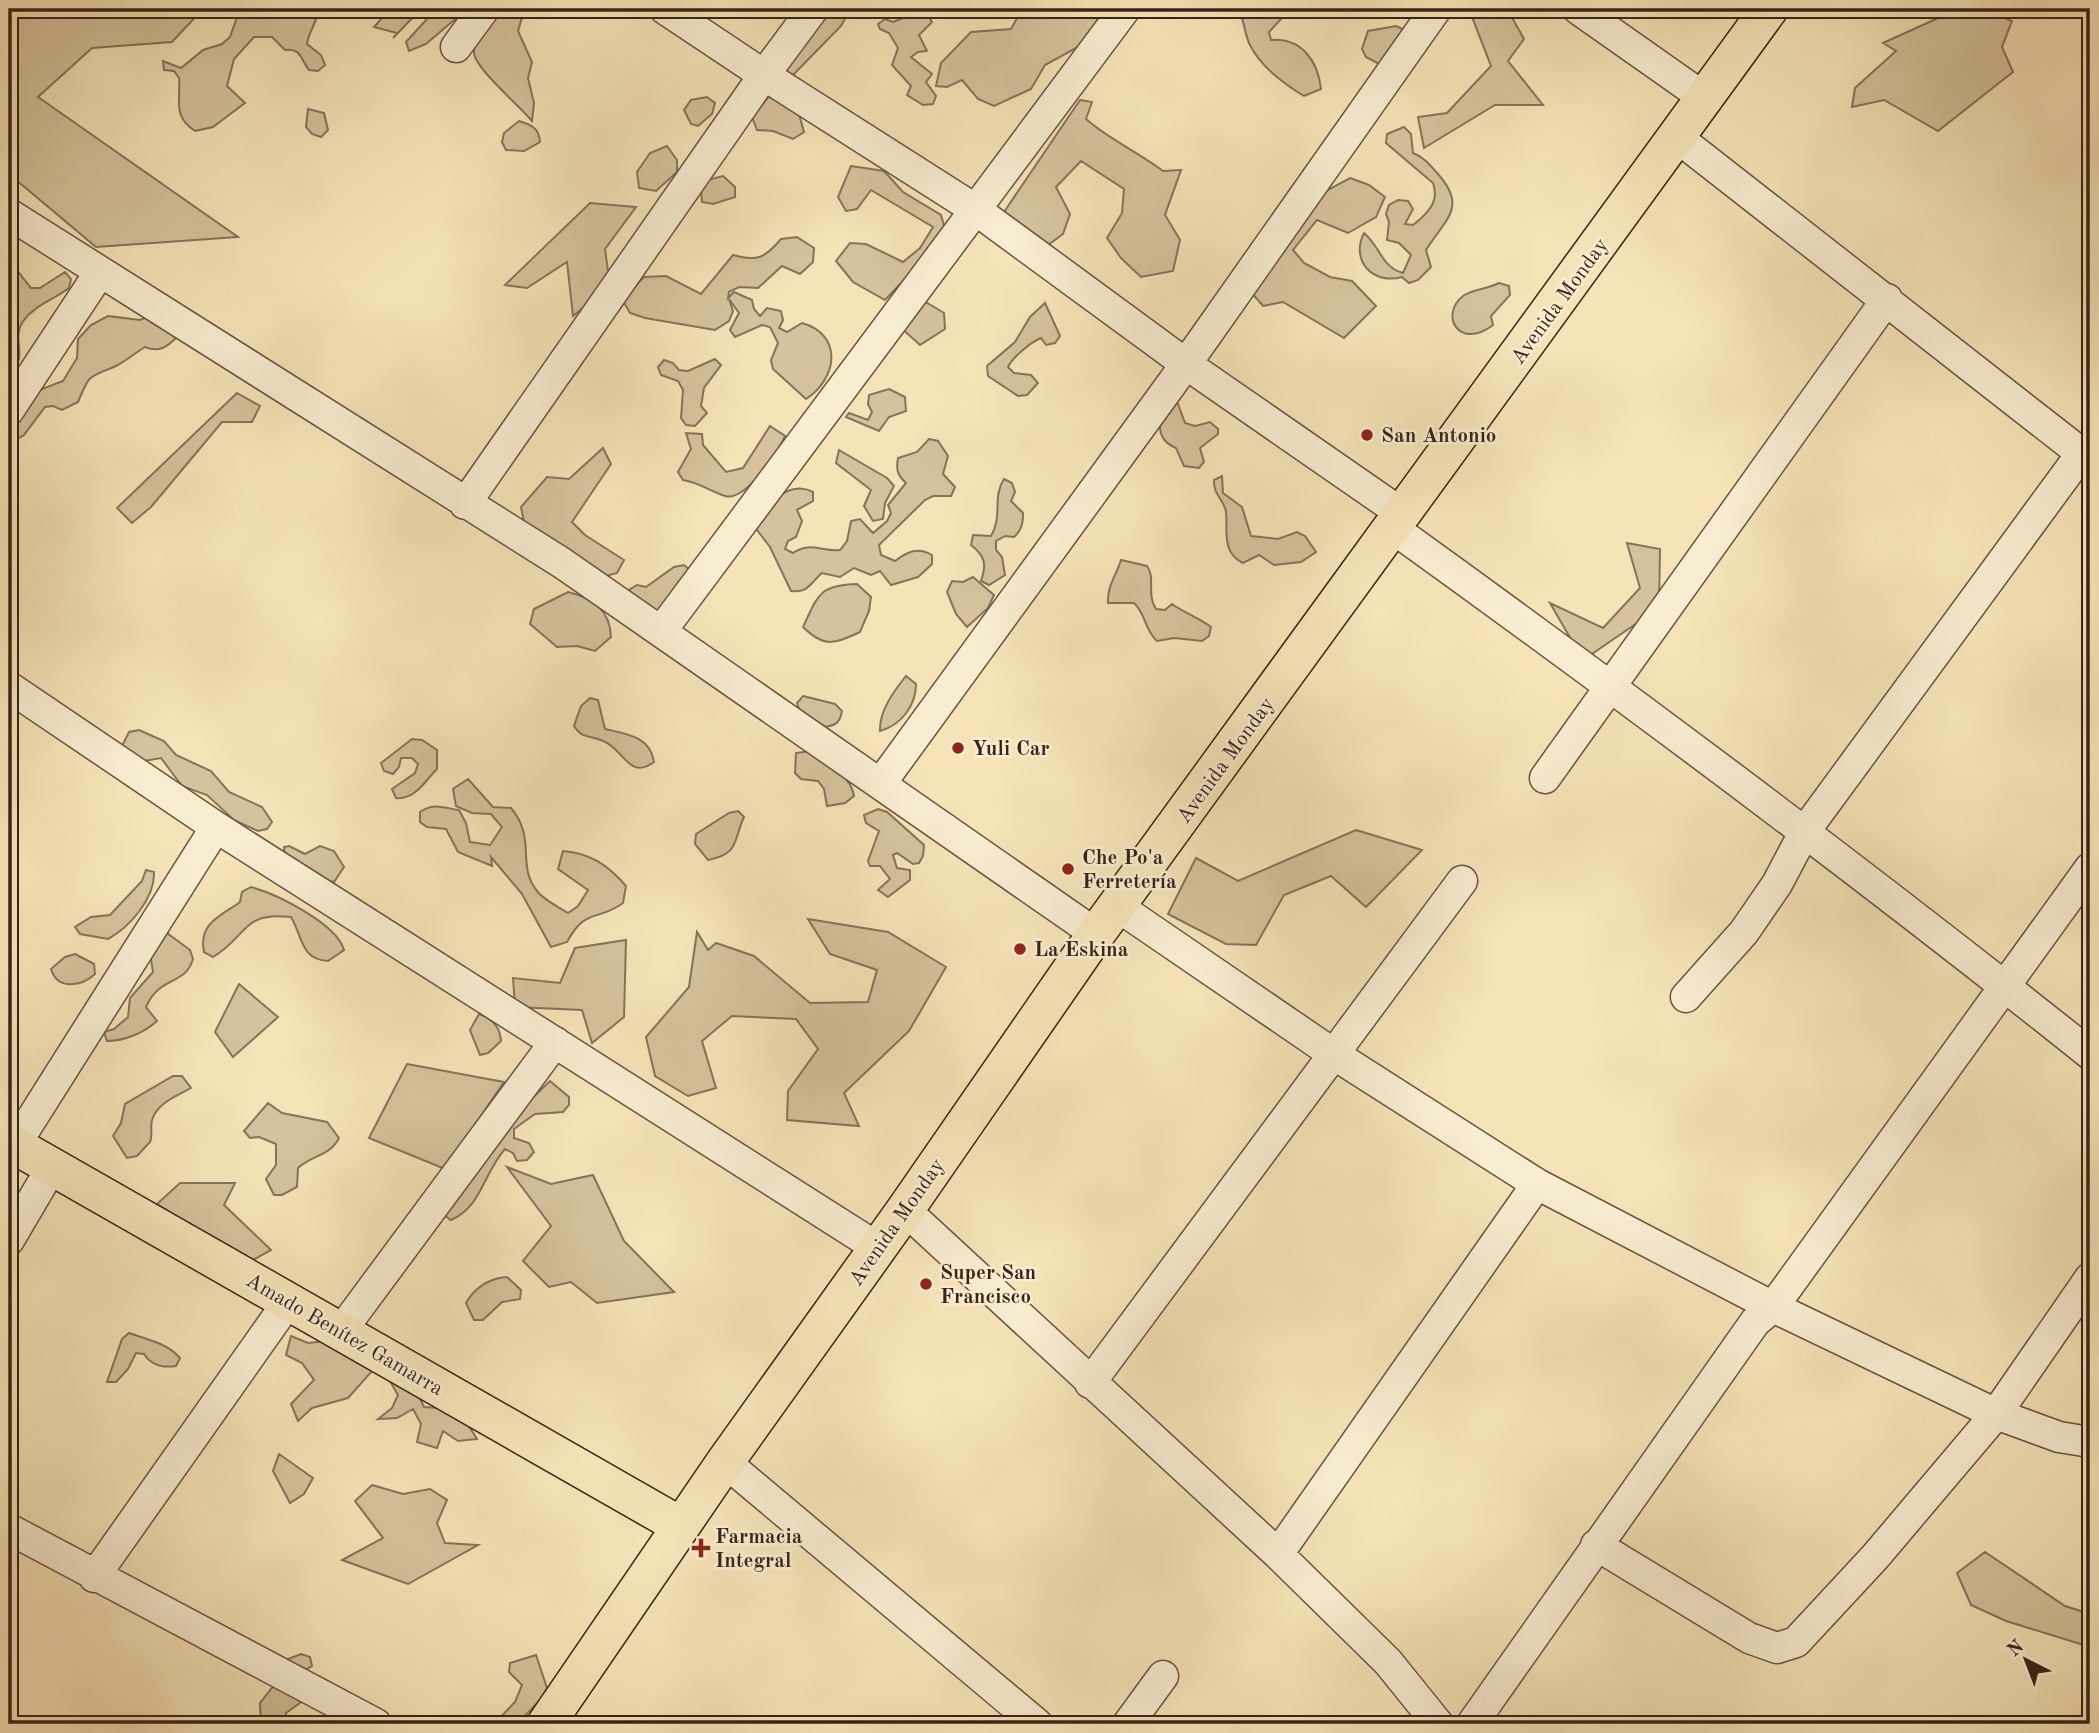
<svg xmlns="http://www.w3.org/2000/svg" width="2099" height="1733" font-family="'Old Standard TT',serif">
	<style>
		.green { fill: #d6c39d; stroke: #87735a; stroke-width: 2 }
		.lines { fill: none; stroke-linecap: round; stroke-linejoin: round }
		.minor-casing { stroke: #68533f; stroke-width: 33 }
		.major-casing { stroke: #382317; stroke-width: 40 }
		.minor { stroke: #f9edd1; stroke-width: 30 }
		.major { stroke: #f6e4b8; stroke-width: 37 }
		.poi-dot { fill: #8f2418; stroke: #f9edd1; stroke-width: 2.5 }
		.labels { text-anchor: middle; stroke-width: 5; stroke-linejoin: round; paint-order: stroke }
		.street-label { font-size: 21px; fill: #382317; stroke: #f9edd1 }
		.poi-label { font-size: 21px; font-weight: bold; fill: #382317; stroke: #f9edd1; text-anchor: start }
	</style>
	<rect width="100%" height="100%" fill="#f6e4b8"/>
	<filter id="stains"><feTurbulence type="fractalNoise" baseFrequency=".00286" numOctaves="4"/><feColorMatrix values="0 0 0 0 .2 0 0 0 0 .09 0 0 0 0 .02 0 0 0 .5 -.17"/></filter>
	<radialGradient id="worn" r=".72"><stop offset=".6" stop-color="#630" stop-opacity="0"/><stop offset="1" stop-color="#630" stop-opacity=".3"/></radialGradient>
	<!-- green -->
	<path class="green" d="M9,9H203L172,42L92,48L38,97L238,237L96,247L9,174Z
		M240,9H317C319,21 308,32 307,44L321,55L325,65L318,71L309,70C300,59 302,48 285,50L272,37H254L234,59L227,86L245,103L213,127L195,131C172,116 181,100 179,78L174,71L164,70L163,61L181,68L203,50L222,44L230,37Z
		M390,9H421L393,38L397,33L374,27Z
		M436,9H467L426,44L409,51L406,42Z
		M498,9H519L523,14L518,31L532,62L528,78L534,103L532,121C520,106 472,66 474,51C476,35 489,22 498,9Z
		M820,9H847L848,13L841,26L792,76L782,66Z
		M1022,9H1098L1097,21L1078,47L1045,65L1031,89L994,106L978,99L962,80L947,87L936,86L941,63L971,32L1011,29Z
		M1236,9H1246L1260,17L1268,11H1278L1281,19L1269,32L1271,40C1302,38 1318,61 1321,89L1304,96C1284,84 1261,67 1250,45C1244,34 1245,17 1236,9Z
		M1469,9H1513L1510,14L1524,39L1508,61L1543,105H1495L1424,148L1418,117L1447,113L1491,66Z
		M1958,9H1981L2012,21L2002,47L2013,72L1938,131L1884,100L1852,107L1855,88L1896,51L1883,43Z
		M919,12L927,14L932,22L919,35L927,51L918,52L911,57L932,74L926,82L936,96L933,104L923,105L907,95L911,86L892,65L898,48L889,33L880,29L878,24L885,19L893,22Z
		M1396,26L1411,33L1383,66L1366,57L1362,49L1368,31Z
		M769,96L799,114L804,132L793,139L773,131L757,130L752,117Z
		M707,97L715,103L712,114L698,126L691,124L684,110L691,100Z
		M1080,100L1092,102L1086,119C1110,140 1138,152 1163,171L1181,170L1165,215L1180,240L1173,271L1141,277L1121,258L1107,238L1122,213L1124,189L1081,161L1056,187L1070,214L1063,234L1048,245L1027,233L1004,212Z
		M308,109L324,113L328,130L321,137L312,134L306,127Z
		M519,121C532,125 539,128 540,142L524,151L506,150L502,142L504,133Z
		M1404,127L1411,134L1413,153C1424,157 1430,165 1438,174C1468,208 1445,219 1426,250L1431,267L1418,280L1409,283L1402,277C1373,285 1350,261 1364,233C1380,246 1381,267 1403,273L1411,255L1399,243L1387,240L1389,222L1386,214L1389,205L1398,200L1408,201L1413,209L1405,224L1413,225C1427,214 1440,202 1433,183L1386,143L1387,134Z
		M667,146L677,160V172L656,191L639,188L637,172L650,153Z
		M851,166L884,171L903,192L941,215L945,229L923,260L885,300L853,282L836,261L850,243L866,244L903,262L920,248L933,227L871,190L857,209L846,211L838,197Z
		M723,176L735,187V197L713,204L702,202L701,191L707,180Z
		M1350,178L1369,185L1385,197L1376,217L1348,233L1317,220L1293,250L1304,263L1330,277L1352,281L1376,306L1344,338L1283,302L1263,306L1250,291L1313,198Z
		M590,203L636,207L605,249L610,286L573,316L567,262L527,288L505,285Z
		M797,237L814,248L813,262L800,274L782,266L758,288L739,287L729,292L728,298L734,292L752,300L754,309L760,316L767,308L781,311L783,320L779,328L787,332L802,323C844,335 837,379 806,399L773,369L771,360L778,343L770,327L762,325L735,337L730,330L739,313L729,299L733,311L729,321L715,330L645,318L630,313L622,299L644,277L666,276L701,294L733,255C757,262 765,258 781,239Z
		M9,260L31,288H40L65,272L71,279L69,288C55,299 35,305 24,320C9,341 31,354 9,375Z
		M1499,283L1509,286L1510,295L1491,316L1493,325C1459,351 1439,315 1463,296C1473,289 1488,289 1499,283Z
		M924,301L944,313L945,329L920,345L900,327Z
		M1045,303L1060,336L1055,343L1046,345L1041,338C1031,342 1013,357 1008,367L1014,373L1031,375L1038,383L1027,395L1018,396L988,376L987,366L1015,342L1030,317Z
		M108,316L140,320L149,316L177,337C167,347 159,353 145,347C135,353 126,361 116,366C88,378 90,373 78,402L62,410L53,406L45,407L24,435L15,440L9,437V415L34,392L63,381L77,358L78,339L91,325Z
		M715,359L721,365L704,388L701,406L707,413L695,426L686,425L681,418L683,390L678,381L661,375L658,367L664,360L673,363L679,370L688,371Z
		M889,389L905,397L906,411L889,417L879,431L846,417L849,413L868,420L872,412L868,404L869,395Z
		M237,393L260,406L252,422H222L151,507L132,523L117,508Z
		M1177,401L1185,423L1195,426L1210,422L1218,429V434L1200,448L1204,462L1199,468L1184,466L1176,448C1166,444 1159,436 1160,423Z
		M770,426L785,436C778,453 745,502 725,496C709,491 701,483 683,480L678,472L691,449L686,433L702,434L703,445L726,472L743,468Z
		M929,439L938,441L948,456L943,474L955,487L951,496H933L925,500L879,545L881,555L895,561C908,551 918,547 932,555V564L918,577L891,585L880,571L871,575L854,568L840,577L822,573C810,583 809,593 791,591L770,547L754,526C765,506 788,479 813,492V501L797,510L802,521L796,537L788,541L785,549L793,553C810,541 822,552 840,550L847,541L851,521L860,519L873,533L887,521L891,513L888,505L906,483C897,475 896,469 898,458L917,452Z
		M603,448L611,464L572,522L585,535L624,560L617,573L599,578L525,527L521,507L547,477L569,479Z
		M839,450L887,478L894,486L885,503L883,519L873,521L864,506L871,490L836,463Z
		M1222,476L1223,493L1242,507L1251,536L1278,539L1297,532L1305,536L1316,552L1301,562L1274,565L1259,555L1243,563C1221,552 1228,531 1226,512C1224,499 1213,495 1214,480Z
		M1004,479L1012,483L1015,492L1011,501L1023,513C1023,523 1022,530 1014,537L1005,536L996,541V550L1002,557L1005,575L989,585L981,581C987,564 985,556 971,545L973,535L991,536C1003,516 992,497 1004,479Z
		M1627,543L1660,549L1659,608L1583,660L1550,603L1603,628L1640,588Z
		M1121,560L1147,566C1156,578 1146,594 1156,609L1165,610L1172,604C1186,614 1198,617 1211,627L1209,636L1202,641L1174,638L1157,641C1145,631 1146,614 1134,603H1108C1107,586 1116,576 1121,560Z
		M684,565L692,572L666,615L626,599L629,590L637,585L646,587L674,567Z
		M973,577L994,595L988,608L967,627L956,614L947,592L952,581L963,582Z
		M857,584L871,597L869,611L860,632C834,644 824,648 803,627C818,595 819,585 857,584Z
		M568,592C593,598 610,610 611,637L595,651L577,646L557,647L530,624L534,609Z
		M906,676L916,684C916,706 901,725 880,731C879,711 894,691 906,676Z
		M803,696L835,704L842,711C840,723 835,726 823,727L800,712L797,703Z
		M590,698L598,700L605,729C626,734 650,736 654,762C629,781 623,748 603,741C590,735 582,739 574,726L581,706Z
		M139,730L164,741L176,755L211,771L229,792L262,807L272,822L267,829L258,831L234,820L207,795L182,786L161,758L144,761L121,748L129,732Z
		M412,739L422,740L437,750V769C425,781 415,800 396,798L392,789L415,773L418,764L412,758H401L399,767L393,774L384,771L381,763Z
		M810,751C826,762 851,775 854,796L845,803L827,806L824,789L818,781L801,779L795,773L796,753Z
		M468,779L493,807L511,808C537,839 516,865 537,891C544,900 558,907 568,913L578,906L588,890L558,869L563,851C590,853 608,865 626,886L623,903C597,922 586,907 567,942L551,947L522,894L491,857L492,866L458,852L446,829L427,827L420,822V812C434,802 443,808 459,810L466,823L470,842L490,845L502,827L491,814L472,813L456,806L453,789Z
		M878,809L887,812L924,845L923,856L919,863L913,864L897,853L893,855L897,868L910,870V880L888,897L878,890L890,879L880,866H870L868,861L879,831L866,823L864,815Z
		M738,811L744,817C733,840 740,854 708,860L695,844L696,834L729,813Z
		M1356,830L1422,850L1366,907L1331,876L1284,895L1256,945L1226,944L1168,914L1196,858L1238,881Z
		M289,846L305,854L320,846L334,851L344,867L334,882L314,877L285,857L284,847Z
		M146,870L154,872C155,898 130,927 108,939L80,934L75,927L91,917L110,915L142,881Z
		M251,887C277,894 337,924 344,950L328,961C300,959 303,937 291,917C242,911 248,936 213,957L204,952C198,923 221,916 240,902L242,892Z
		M808,919L888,932L946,967L909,1031L844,1093L859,1126L787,1120L788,1091L818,1049L796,1019L732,1016L702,1041L716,1088L688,1096L655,1076L646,1037L689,987L697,932L708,950L716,943L754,956L810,1003L868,1002L877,970L830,954Z
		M167,933L190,950L193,959C185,986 160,975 146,1007L157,1021C144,1033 124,1041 107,1041L104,1032L114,1029L128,1017L130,998L153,972L150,953L158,937Z
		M626,940L624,1017L592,1043L582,1010L515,1007L513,978L560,983L575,948Z
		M75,954L94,964L95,974C81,987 57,990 51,969L65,957Z
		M239,984L278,1017L233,1057L215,1032Z
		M479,1014C493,1019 500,1027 501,1041L488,1053L480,1055L470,1030Z
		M407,1064L504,1082L445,1169L369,1138Z
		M173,1076H182L191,1088C177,1096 157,1103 152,1120C150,1127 153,1135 150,1142L137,1156L127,1158L113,1136L121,1123L125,1104Z
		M550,1081L569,1097V1105L563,1112L535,1114L514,1129V1138L529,1143L534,1152L527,1160L517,1161L513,1153L505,1149C484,1172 481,1208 451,1220L444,1215L523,1107Z
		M268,1103L282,1113L327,1122L339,1138C330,1156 312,1155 298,1168L297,1187L282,1195H274L266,1179L276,1165V1144L259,1137L250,1138L244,1131Z
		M507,1167L551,1184L593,1175L624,1241L674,1292L597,1303L571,1282L549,1287L523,1261L551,1226Z
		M180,1183H235L224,1205L271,1250L249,1262L157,1204Z
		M507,1277L521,1290L520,1299L502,1302L483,1320H474L466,1303C475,1287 490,1278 507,1277Z
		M129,1333C148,1340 167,1343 180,1358L176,1366C163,1368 151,1365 144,1354L136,1353L128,1369L116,1382H107L122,1339Z
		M291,1336L308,1343L326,1341L373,1370L348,1398L312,1408L298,1421L291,1404L314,1380L302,1363L286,1355Z
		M408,1374L424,1407L458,1409L477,1439L458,1441L443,1431L437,1448L417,1442L421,1424L413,1409L397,1418L378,1419L392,1408L398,1395L391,1383Z
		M279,1454L313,1478L304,1494L290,1503L273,1471Z
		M372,1485L403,1494L430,1489L447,1500L437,1523L445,1543L478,1545L408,1584L342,1560L383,1538L355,1501Z
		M1985,1552L2065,1606L2090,1614V1647L2006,1621L1971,1605L1957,1573Z
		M301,1654L310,1657L312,1666L297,1675L307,1698L286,1713V1724H261L260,1703L278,1680L283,1661Z
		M536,1655L547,1688L544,1696L517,1724H494L515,1702L522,1685L509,1672L510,1663Z"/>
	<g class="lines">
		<!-- minor casing -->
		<g class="minor-casing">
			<path id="minor" d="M665,9L764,75L813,9
				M1578,9L1706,99
				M456,47L484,9
				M1678,138L2090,460
				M9,214L562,563L1096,934
				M9,410L100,272
				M465,504L764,75L976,210L1186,364L1404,515
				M1394,529C1630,699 1863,873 2090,1054
				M662,630L1125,9
				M9,687L216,827L878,1248
				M1545,778L1887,299
				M881,783L1186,364L1436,9
				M1117,906L1335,1055L1537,1184L1773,1307L1996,1414L2059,1437L2090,1442
				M1686,997L1744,932L1777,884L1805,831L2082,453
				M15,1145L216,827
				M905,1210L1278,1554L1388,1662L1438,1724
				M9,1240L52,1167
				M341,1331L555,1042
				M1090,1383L1462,881
				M725,1462L1037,1724
				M9,1529L376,1724
				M1596,1545L1749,1638L1777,1648L1796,1642L1875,1557L1996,1414L2090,1278
				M1278,1554L1537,1184
				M94,1577L288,1302
				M1128,1724L1163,1676
				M1472,1724L1755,1322L1773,1307L2090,868"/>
		</g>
		<!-- major casing -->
		<g class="major-casing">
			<path id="major" d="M9,1142L681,1526
				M546,1724L725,1462L905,1210L1096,934L1769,9"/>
		</g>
		<!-- minor -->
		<use href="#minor" class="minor"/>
		<!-- major -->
		<use href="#major" class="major"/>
	</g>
	<!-- markers -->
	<g class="poi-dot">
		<circle cx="1367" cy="435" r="7"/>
		<circle cx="958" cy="748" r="7"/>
		<circle cx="1068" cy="869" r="7"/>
		<circle cx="1020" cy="949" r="7"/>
		<circle cx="926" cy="1284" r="7"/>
		<path d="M697.5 1537.5h7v7h7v7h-7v7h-7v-7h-7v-7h7z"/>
	</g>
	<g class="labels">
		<!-- street labels -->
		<g class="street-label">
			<text transform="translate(1559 301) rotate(-54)" y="7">Avenida Monday</text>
			<text transform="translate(1225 760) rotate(-54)" y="7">Avenida Monday</text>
			<text transform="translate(896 1222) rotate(-55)" y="7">Avenida Monday</text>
			<text transform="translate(345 1334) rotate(30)" y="7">Amado Benítez Gamarra</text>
		</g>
		<!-- poi labels -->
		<g class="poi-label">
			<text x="1381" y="442">San Antonio</text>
			<text x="972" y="755">Yuli Car</text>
			<text x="1082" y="864">Che Po'a<tspan x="1082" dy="24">Ferretería</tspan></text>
			<text x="1034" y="956">La Eskina</text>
			<text x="940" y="1279">Super San<tspan x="940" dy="24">Francisco</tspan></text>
			<text x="715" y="1543">Farmacia<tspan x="715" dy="24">Integral</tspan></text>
		</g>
	</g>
	<!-- margin -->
	<rect width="2099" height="1733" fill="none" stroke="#f6e4b8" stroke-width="35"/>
	<rect x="10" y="10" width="2078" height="1712" fill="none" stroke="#382317" stroke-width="3.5"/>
	<rect x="18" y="18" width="2064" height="1698" fill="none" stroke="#382317" stroke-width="2"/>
	<!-- north arrow -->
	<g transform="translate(2026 1660) rotate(318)" stroke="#f9edd1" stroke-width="5" paint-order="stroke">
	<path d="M0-5L12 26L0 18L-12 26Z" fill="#382317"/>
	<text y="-10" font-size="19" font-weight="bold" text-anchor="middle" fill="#382317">N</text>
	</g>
	<rect width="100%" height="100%" filter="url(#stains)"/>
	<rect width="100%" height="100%" fill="url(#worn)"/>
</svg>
